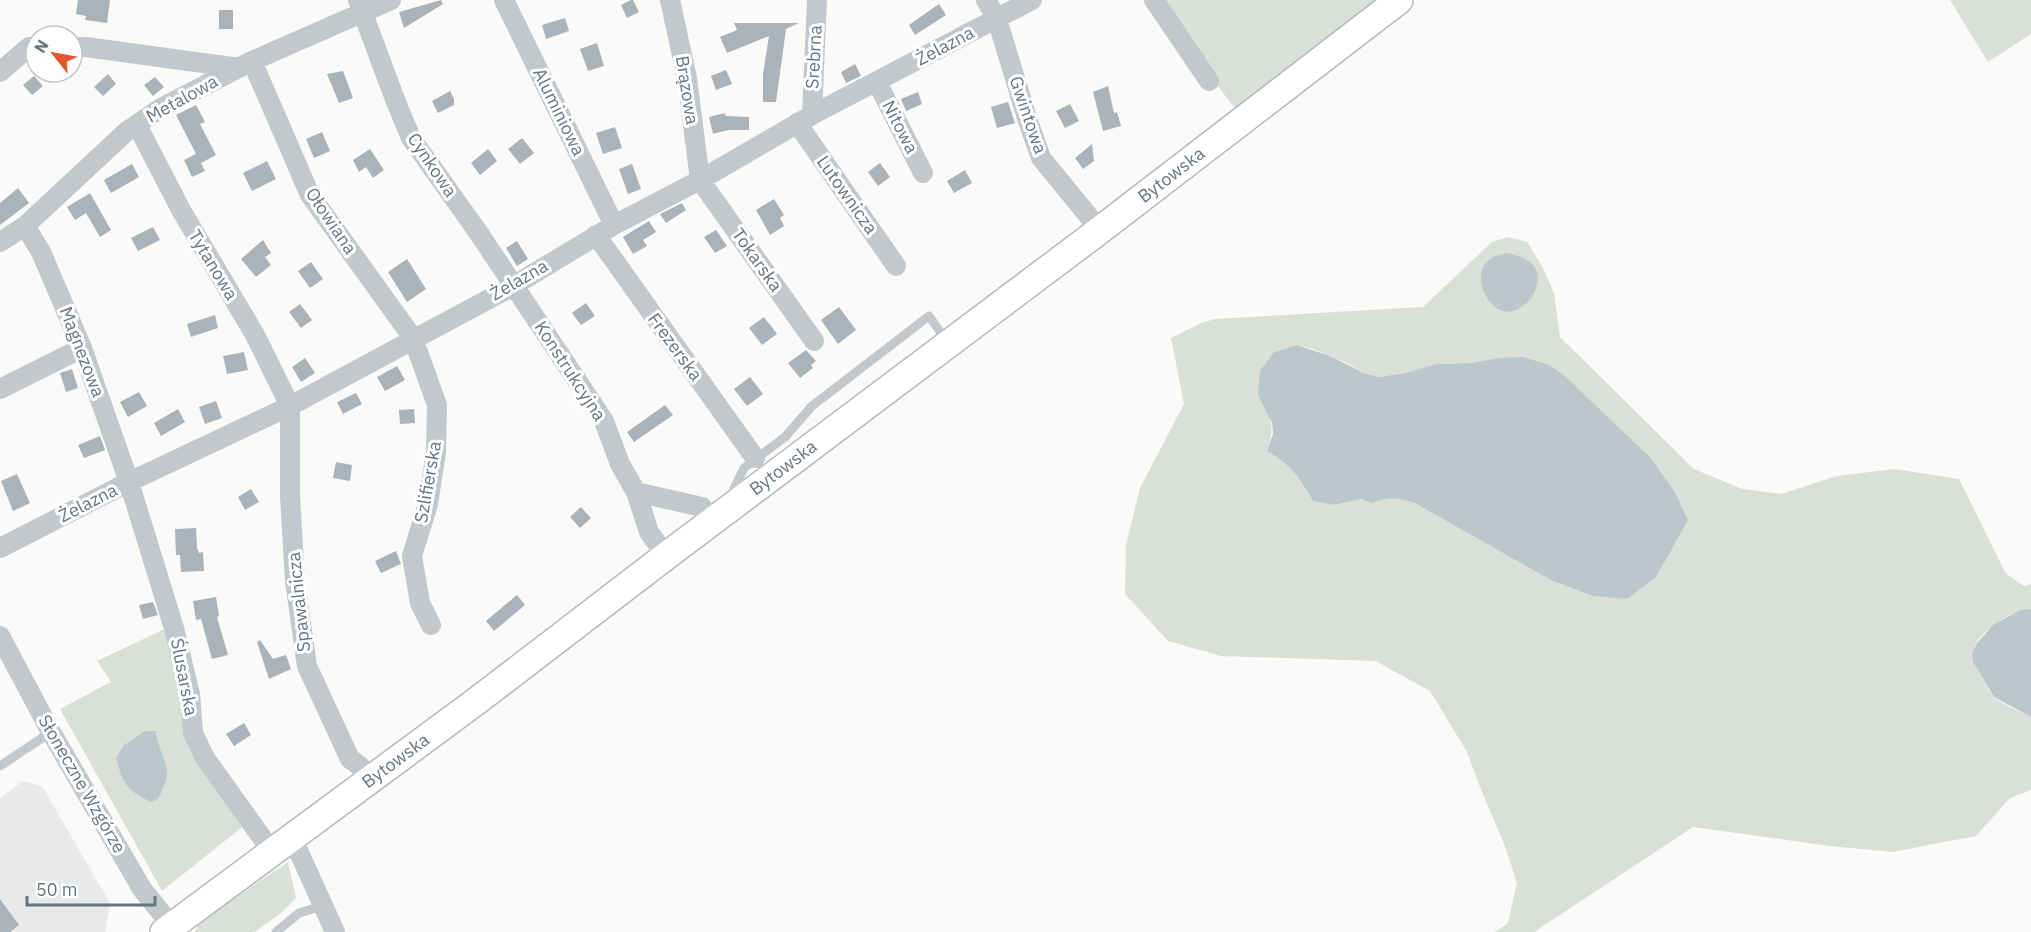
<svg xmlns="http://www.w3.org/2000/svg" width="2031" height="932" font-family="'IBM Plex Sans',sans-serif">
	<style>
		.built { fill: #e8e9e9 }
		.green { fill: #dadfd7; fill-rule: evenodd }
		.water { fill: #bbc7cb }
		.building { fill: #aab3b9 }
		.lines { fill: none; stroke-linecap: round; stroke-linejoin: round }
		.secondary-casing { stroke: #b3babf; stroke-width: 30 }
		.lane { stroke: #c3c8cc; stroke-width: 9 }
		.street { stroke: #c3c8cc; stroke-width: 20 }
		.secondary { stroke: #fff; stroke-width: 27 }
		.labels { text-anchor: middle; stroke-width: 6; stroke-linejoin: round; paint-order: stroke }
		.street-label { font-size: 18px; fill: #657683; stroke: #fff }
	</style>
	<rect width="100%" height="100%" fill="#fafaf8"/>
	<!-- built -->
	<path class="built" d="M23,781L42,786L110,903L105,932H0V798Z"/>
	<!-- green -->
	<path class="green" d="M1160,0H1377L1370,8L1235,108L1216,84Z
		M1950,0H2031V34L1988,62Z
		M1508,237L1527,242L1543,268L1554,293L1560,337L1694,469L1742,489L1781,494L1837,476L1894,469L1959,479L2006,574L2024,586L2031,584V610C2022,608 2009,615 2001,620C1973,639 1965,652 1984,681C1987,686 1990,693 1994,697C2003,705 2020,711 2031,717V790L2010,798L1976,836L1892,852L1830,846L1693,827L1534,932H1495L1508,923L1517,883L1505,846L1480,787L1467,752L1430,691L1376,661L1221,656L1168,641L1125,594L1126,545L1140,488L1184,404L1171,338L1199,324L1214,319L1423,307L1492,242ZM1297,345L1313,349L1347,363L1364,373L1379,377L1405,373L1436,364L1471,363L1498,358L1565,376L1651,458L1675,492L1688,520L1415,503C1397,497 1390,496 1371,503L1362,499L1333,505L1313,501C1299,477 1292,466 1267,451C1276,425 1271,418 1258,395L1274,352Z
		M171,626L186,699L246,824L162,891L60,709L111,682L97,661ZM156,731C159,755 171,765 162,790L143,798L130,789L124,745L136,737Z
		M288,862L296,898L280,914L254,932H195L199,923Z"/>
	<!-- water -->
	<path class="water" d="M1506,253C1528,257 1546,267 1534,293C1530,301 1525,305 1518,309C1490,323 1469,275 1489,260C1493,256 1501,255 1506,253Z
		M1297,345L1330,356L1364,373L1379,377L1405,373L1436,364L1471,363L1498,358L1523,357L1549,365L1565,376L1651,458L1675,492L1688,520L1656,577L1627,599L1593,596L1551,580L1415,503C1398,497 1388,497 1371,503L1362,499L1333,505L1313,501C1299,477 1292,466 1267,451L1273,434L1272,423L1258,395L1260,371L1274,352Z
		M2028,609L2031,610V717L1994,697L1973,662L1972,653L1977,643L1993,625L2020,610Z
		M145,731H156C157,744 165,758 167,770C168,780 162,791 158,799L151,802C125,789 124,785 116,758L124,745Z"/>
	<!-- building -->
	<path class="building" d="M78,0H110L107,23L85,20L86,16L76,14Z
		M441,0L443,4L404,28L399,12Z
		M631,0H633L639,12L627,18L621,5Z
		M939,4L946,15L915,35L909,25Z
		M219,10H233V29H219Z
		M565,18L569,31L546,39L542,25Z
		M734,23H799L786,29L776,102H763V74L769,36L727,53L720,37L737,30Z
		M597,43L604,66L588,71L580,49Z
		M855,64L861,76L846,83L841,72Z
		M726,70L732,84L716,90L711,76Z
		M343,71L353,98L339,103L327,74Z
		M108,74L116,84L103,96L94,87Z
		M34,76L43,86L32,95L23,85Z
		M155,77L164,87L153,96L144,85Z
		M1108,86L1114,113L1117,112L1121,126L1103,131L1093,92Z
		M450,91L454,99V105L438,113L432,101Z
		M918,92L922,104L906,111L901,99Z
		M1008,102L1015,123L997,128L991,107Z
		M1070,104L1079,121L1065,128L1056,111Z
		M196,105L205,122L200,124L216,155L201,163L205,171L192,177L184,160L196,154L176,115Z
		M725,113L726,116L749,117V130H728L713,134L709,117Z
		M615,127L622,148L603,154L596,133Z
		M322,132L330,151L314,158L306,139Z
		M522,138L534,153L520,164L508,149Z
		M1092,144L1094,161L1083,169L1075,158Z
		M370,149L384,170L373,178L366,167L359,172L353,160Z
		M488,149L497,161L480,175L471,163Z
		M267,161L276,179L252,191L243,173Z
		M880,163L890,177L878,186L868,172Z
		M132,164L139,177L111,193L104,180Z
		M632,164L641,189L628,194L619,169Z
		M965,170L972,183L954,193L947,181Z
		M18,188L29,203L0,225V203Z
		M90,193L111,230L100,237L86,213L75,220L67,207Z
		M774,199L784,215L780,218L784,226L770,235L756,210Z
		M682,203L686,210L666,223L660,214Z
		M649,221L656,232L643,240L647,246L633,254L623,237Z
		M153,227L160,240L138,251L131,238Z
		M716,230L727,246L715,253L704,237Z
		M263,240L271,253L265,257L271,265L256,277L241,259Z
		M517,241L528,259L517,266L506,248Z
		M407,259L426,289L407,302L388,272Z
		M311,262L323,279L310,288L298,271Z
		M586,303L595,316L581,325L572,313Z
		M300,304L312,320L301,328L289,312Z
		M839,307L856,330L838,344L821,320Z
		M215,315L218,328L191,337L187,324Z
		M764,317L777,334L762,345L749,328Z
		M806,350L816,361L811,365L813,368L800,378L788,363Z
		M244,352L248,370L227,374L223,356Z
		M305,358L315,373L301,382L292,367Z
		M397,366L405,380L385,391L377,377Z
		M72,369L78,388L66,392L60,373Z
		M750,377L763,394L747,406L734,389Z
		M139,392L147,406L128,417L120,402Z
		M356,393L362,404L343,414L337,402Z
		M216,401L222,418L205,424L199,407Z
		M665,405L673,415L634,442L627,432Z
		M178,409L185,422L161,436L154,423Z
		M414,409L415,423L400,424L399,410Z
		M100,436L105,450L84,458L78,445Z
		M336,462L352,465L350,481L333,478Z
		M17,474L30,503L13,511L1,481Z
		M251,489L259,502L245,510L238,497Z
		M581,507L591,518L580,528L570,517Z
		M196,528L197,548L199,553L203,552L204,571L181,572L180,555H176L175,529Z
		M396,551L401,564L381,573L375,561Z
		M517,595L525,605L494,631L486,621Z
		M216,597L219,616L217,617L228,655L212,659L201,619L196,620L193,601Z
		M153,602L158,615L143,619L139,605Z
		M260,640L273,659L286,655L291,669L269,679L257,642Z
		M244,723L251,735L234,746L226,734Z
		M0,899L19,925L10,932H0Z"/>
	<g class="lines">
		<!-- secondary casing -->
		<g class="secondary-casing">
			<g id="secondary">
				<path id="s1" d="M164,932L478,700L666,556L1100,230L1399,0"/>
			</g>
		</g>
		<!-- lane -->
		<path class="lane" d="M739,499L734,489L744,468L785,437L812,406L929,316L948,343
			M0,766L51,732
			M276,932L299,913L322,906"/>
		<!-- street -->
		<path class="street" d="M358,0L396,102L411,138L478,232L604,421L620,464L636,492L649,532L666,556
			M504,0L614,225
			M670,0L687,78L700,180L814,341
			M986,0L997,19L1027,118L1041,158L1100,230
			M1154,0L1209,81
			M72,47H86L239,68
			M252,61L310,195L413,338L437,405L436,452L428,504L412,556L420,603L431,625
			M0,72L29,47H36
			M877,82L923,173
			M812,115L817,0
			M797,123L896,266
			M137,125L181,210L255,335L290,406V495L295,581L307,666L350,759L360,766L370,779
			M25,226L41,252L82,348L129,482L174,628L190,694L193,733L205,758L273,853
			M596,235L755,458
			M0,242L25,226L127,131L161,108L252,61L391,0
			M0,389L82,348
			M636,492L702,507L713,522
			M0,548L129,482L290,406L513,286L614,225L700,180L812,115L1032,0
			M0,636L51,732L142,889L172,926
			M290,840L297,848L335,932"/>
		<!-- secondary -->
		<use href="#secondary" class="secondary"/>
	</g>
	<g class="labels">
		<!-- street labels -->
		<g class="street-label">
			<text transform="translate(945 46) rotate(-28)" y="6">Żelazna</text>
			<text transform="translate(814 57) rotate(-87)" y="6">Srebrna</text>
			<text transform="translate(687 90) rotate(81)" y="6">Brązowa</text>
			<text transform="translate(182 99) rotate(-29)" y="6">Metalowa</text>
			<text transform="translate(559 112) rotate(64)" y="6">Aluminiowa</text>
			<text transform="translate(1028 115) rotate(71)" y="6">Gwintowa</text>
			<text transform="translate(900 127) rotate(63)" y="6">Nitowa</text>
			<text transform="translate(432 165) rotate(56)" y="6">Cynkowa</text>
			<text dy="6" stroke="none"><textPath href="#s1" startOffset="1260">Bytowska</textPath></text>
			<text transform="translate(847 195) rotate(55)" y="6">Lutownicza</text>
			<text transform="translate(331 221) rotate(56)" y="6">Ołowiana</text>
			<text transform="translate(757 260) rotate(55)" y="6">Tokarska</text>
			<text transform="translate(213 265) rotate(59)" y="6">Tytanowa</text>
			<text transform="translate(519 280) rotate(-30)" y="6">Żelazna</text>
			<text transform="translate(675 347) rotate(54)" y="6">Frezerska</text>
			<text transform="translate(82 352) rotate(69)" y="6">Magnezowa</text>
			<text transform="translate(570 371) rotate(57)" y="6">Konstrukcyjna</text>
			<text dy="6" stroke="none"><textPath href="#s1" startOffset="774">Bytowska</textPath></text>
			<text transform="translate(428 482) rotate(-80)" y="6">Szlifierska</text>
			<text transform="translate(88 503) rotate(-27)" y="6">Żelazna</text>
			<text transform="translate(299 602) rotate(-96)" y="6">Spawalnicza</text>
			<text transform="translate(184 677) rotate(79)" y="6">Ślusarska</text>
			<text dy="6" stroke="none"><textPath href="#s1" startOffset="288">Bytowska</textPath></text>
			<text transform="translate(82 784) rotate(60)" y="6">Słoneczne Wzgórze</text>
		</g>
	</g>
	<!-- north arrow -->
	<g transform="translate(54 54) rotate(301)"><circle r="28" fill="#ffffff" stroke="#c1c8cd" stroke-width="1.5"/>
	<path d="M0-4.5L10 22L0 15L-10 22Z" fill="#e4572e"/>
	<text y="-9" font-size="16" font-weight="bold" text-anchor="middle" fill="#657683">N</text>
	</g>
	<!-- scale -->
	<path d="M27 896v9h128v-9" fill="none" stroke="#657683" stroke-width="3"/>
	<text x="36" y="896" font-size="18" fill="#657683" stroke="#ffffff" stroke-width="4.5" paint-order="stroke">50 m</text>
</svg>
